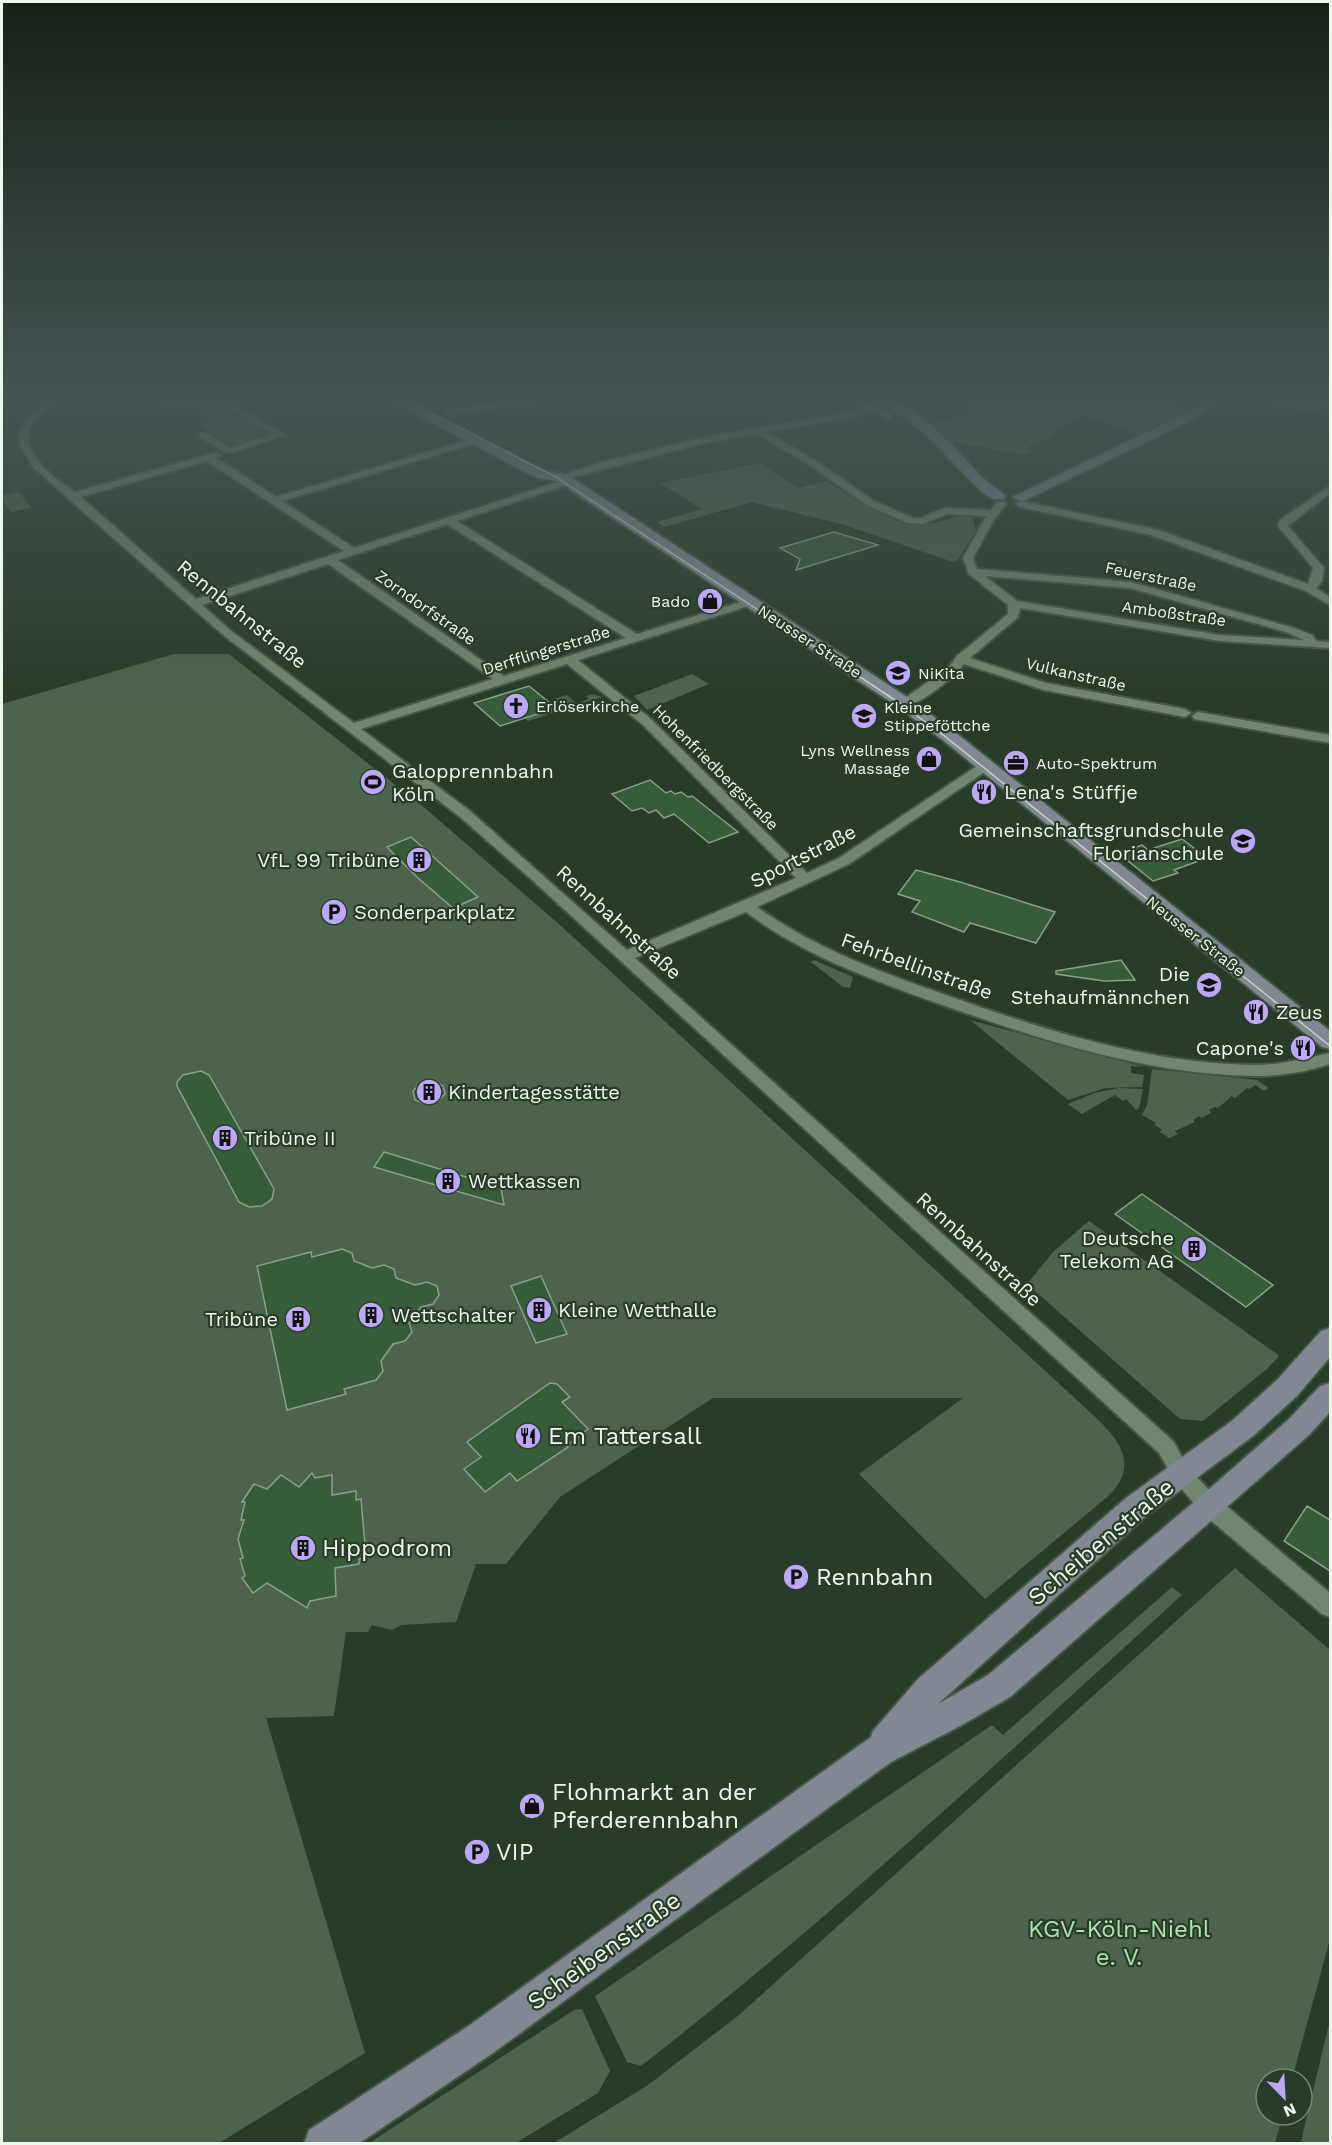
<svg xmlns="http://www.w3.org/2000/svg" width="1332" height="2145" font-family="'Work Sans',sans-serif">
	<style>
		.green { fill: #4c634c }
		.building { fill: #375c38; stroke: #8aa089; stroke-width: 1.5 }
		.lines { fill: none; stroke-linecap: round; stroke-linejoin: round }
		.street-casing { stroke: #465646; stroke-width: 4 }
		.secondary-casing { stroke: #465646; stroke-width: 4 }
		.street { fill: #718670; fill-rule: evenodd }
		.secondary { fill: #818892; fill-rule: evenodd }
		.tram { stroke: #c7d4c6; stroke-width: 1.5 }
		.labels { text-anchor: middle; stroke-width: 4.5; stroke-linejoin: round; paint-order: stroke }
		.far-street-label { font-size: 16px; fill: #ecf8eb; stroke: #293c29 }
		.far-poi-label { font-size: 16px; fill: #ecf8eb; stroke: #293c29; text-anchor: start }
		.street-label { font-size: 20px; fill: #ecf8eb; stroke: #293c29 }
		.poi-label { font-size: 20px; fill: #ecf8eb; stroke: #293c29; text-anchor: start }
		.near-poi-label { font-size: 24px; fill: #ecf8eb; stroke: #293c29; text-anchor: start }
		.near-street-label { font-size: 24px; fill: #ecf8eb; stroke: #293c29 }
		.near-park-label { font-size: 24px; fill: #aae6aa; stroke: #293c29 }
	</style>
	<rect width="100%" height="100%" fill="#293c29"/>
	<!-- green -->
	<path class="green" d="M955,395H1159L1165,400L1194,406L1141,435L1081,414L1044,440L1028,447L1035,450L1026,455L947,441L925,425L952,418L965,411L960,400Z
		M1232,395H1330V415L1253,405L1227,398Z
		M206,400H213L236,414L209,421L184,406Z
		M238,415L271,435C229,450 235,448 198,425Z
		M761,463L798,488L827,481C849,496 896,527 923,525C940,523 953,514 972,517L976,530L957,561L953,562L845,525L752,502L664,527L657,522L702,509L660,483Z
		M19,492L31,508L11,512L2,500V496Z
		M174,654H229L426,809L560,925L1079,1402C1109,1430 1148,1460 1106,1498L985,1599L859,1474L963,1398H713L560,1497L506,1564H476L456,1622L401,1625L392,1630L372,1625L368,1632H346L334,1716L266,1718L365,2053L219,2143L2,2144V704Z
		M692,674L709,684L647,710L634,696Z
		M593,694L602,697L528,721L525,718L561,706L554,699L567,695L576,703L589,699L586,696Z
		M814,960L853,977L850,988L843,987L811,962Z
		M970,1020L1144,1067L1131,1066V1073L1144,1075L1142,1087L1106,1088L1068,1100Z
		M1152,1069L1258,1080L1268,1088L1264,1091L1256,1085L1249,1089L1247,1088L1235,1098L1232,1096L1218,1108L1215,1107L1209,1110L1211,1113L1202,1118L1199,1116L1193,1120L1195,1122L1175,1131L1178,1134L1169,1138L1160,1132L1162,1130L1154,1124L1156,1123L1142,1115L1147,1105Z
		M1119,1088L1143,1089L1139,1108L1136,1110L1126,1099L1123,1101L1115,1095L1082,1114L1068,1104L1094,1093Z
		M1089,1221L1277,1354L1279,1356L1268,1368L1203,1421L1180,1419L1027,1284L1054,1251Z
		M1235,1568L1330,1650V1939L1292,2079H1266V2115H1283L1275,2143H554L648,2085L739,2015Z
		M1172,1587L1182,1595C1005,1756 830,1919 641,2066L627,2062L595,1996L992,1725L1003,1735Z
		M582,2009L610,2071L598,2093L516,2143H369L574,2010Z
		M1330,2020V2143H1301L1304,2128Z"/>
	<!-- building -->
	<path class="building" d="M834,532L878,545L796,570L800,559L780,548Z
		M529,686L556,708L500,726L474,703Z
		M650,780L666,793L671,791L675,794L681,792L688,797L692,796L738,832L709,843L674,814L664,818L656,810L649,813L642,808L632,811L612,794Z
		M411,837L478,897L453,908L418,878L387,847Z
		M1182,839L1207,858L1174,870L1178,873L1153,881L1118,853L1142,845L1148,850Z
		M916,870L960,882L1055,912L1036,943L970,923L964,932L912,912L920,901L898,894Z
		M1121,960L1135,980L1104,981L1056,974V971Z
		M201,1071L209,1075L274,1189L272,1199L262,1206L249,1207L239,1202L177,1086V1082L183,1075Z
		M432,1081L443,1086L445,1094L438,1101L425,1104L415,1100L413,1091L420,1084Z
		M384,1152L479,1181L488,1178L500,1182L504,1205L374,1167Z
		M1142,1194L1273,1285L1246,1307L1115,1214Z
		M342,1249L352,1253L354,1261L372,1268L384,1265L394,1269L396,1278L415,1285L427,1282L437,1286L439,1295L433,1304L421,1307L409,1323L412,1332L405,1341L393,1344L381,1361L383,1371L376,1380L344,1389L346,1394L287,1410L257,1266L311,1252L312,1257Z
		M541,1276L567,1334L536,1343L511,1286Z
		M550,1383L557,1384L570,1397L562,1402L588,1429L566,1446L568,1447L517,1481L510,1473L485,1492L464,1469L481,1457L467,1442Z
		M312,1473L315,1478L332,1475V1495L356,1491V1500L361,1499L366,1557L359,1559V1564L335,1568L336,1596L310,1601L307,1608L267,1583L253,1593L242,1578L245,1576L240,1559L243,1558L238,1539L244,1520H241L245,1502H242L254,1484L267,1489L281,1475L299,1487Z
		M1307,1506L1330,1520V1571L1284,1541Z"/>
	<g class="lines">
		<!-- street casing -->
		<g class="street-casing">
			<path id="street" d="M57,395H67C57,405 40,412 32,424C15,451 57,480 75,492L217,452L222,455L216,458L276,497L471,439H477V443L282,501L354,548L564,480H570V484L457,521L637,634L747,600H755V604L578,660L651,719L807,873L839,858L980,764H990L992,767L849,864L757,907C814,948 880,972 946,995C1044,1030 1149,1064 1255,1065C1282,1065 1305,1058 1330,1053V1064C1306,1072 1281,1076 1255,1076C1147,1075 1038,1039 937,1003C870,979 803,955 746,912L635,958L1173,1441L1189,1469L1218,1499L1330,1593V1617L1322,1614L1202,1513L1175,1481L1159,1453L531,879L460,817L222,634L34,468L20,445L19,434L27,418ZM207,461L344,551L196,599L81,497ZM447,524L626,638L504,676L338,560ZM328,564L493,679L354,723L230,630L202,605ZM567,664L643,725L796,878L627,950L470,811L361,729Z
				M138,395H149L166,402L200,395H220L285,435L232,453H226L200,437V433H206L230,448L272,434L212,397L165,408Z
				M560,395H582L578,398L448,415L443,412L448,409Z
				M872,405L875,406V410L856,417L767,432L819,463L874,501L913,518H921L945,508L991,510L997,502H1005L1006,504L993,521L973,558L977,569L1131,582L1294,628L1312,635L1317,641L1330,642V648L1220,641L1020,608L1018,617L970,658L1046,683L1185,709L1191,713L1185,717L1044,690L964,664C954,677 917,709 900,706L898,703L949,667L957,656L1008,614V605L969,574L963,558L986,516L947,514L923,524L907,523L866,505L813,467L757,434L709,442L561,480L556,477L602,462L709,436L854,412ZM985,576L1130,588L1286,632L1304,640L1220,635L1017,601Z
				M1330,486V493L1288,526L1324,568L1322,581L1316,588L1330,597V605L1306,591L1151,535L1021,507L1016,504L1021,501L1158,530L1308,584L1313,568L1278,526L1280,520Z
				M1198,712L1330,735V743L1194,719L1192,716Z"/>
		</g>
		<!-- secondary casing -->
		<g class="secondary-casing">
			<path id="secondary" d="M379,395H394L545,471L566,474L910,699L956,733L1330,1031V1049L1322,1047L944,741L898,707L557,481L537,478Z
				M835,395H851L895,415L889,419L885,418Z
				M868,395C909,392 956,450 983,478C990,485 999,489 1005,496L1003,499H993L981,491L924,433L902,416Z
				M1216,395H1230L1184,424L1025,500L1020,501L1013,497L1176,418Z
				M1330,1328V1357L1297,1396L1253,1436L1146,1516L938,1704L988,1675L1200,1497L1289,1419L1320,1386L1330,1383V1412L1309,1435L1010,1697L962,1725L891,1762L493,2053L358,2144H304L309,2130L467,2027L871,1737L873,1731L918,1679L1126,1498L1233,1420L1277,1380L1321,1331Z"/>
		</g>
		<!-- street -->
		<use href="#street" class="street"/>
		<!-- secondary -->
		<use href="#secondary" class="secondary"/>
		<!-- tram -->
		<path class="tram" d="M397,395L556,477L901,704L947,738L1330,1046"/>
	</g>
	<!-- sky -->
	<linearGradient id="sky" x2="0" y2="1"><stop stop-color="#172117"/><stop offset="0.57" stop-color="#435654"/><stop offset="1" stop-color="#435654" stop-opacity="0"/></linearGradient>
	<rect width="1332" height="695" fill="url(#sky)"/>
	<!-- icons -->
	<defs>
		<g id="shop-disc" transform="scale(1.35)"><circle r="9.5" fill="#bca9f5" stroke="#293c29"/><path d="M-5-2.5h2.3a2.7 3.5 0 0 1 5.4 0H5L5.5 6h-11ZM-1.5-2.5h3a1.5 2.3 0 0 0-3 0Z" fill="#111"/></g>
		<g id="school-disc" transform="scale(1.35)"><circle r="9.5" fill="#bca9f5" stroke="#293c29"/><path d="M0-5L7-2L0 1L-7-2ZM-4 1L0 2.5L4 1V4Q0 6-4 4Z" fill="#111"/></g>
		<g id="church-disc" transform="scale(1.35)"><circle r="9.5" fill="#bca9f5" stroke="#293c29"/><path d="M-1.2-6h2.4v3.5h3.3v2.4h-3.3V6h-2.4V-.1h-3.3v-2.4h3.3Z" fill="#111"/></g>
		<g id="office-disc" transform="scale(1.35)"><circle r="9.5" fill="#bca9f5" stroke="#293c29"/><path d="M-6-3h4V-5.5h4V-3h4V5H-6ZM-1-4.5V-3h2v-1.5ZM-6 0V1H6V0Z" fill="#111"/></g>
		<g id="stadium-disc" transform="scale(1.35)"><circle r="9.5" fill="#bca9f5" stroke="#293c29"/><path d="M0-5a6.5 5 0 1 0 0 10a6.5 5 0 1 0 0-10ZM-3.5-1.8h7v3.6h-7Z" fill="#111"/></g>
		<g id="restaurant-disc" transform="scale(1.35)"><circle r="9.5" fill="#bca9f5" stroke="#293c29"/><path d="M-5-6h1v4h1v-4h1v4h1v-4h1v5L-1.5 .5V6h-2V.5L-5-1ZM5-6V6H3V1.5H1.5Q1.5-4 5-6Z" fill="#111"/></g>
		<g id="building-disc" transform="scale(1.35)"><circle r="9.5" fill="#bca9f5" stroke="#293c29"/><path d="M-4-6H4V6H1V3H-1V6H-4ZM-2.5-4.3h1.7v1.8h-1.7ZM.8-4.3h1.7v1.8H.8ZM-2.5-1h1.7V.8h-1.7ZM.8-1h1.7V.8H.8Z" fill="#111"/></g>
		<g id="parking-disc" transform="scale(1.35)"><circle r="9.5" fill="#bca9f5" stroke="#293c29"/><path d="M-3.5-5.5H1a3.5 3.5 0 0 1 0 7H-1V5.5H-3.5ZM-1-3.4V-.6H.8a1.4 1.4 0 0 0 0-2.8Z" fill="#111"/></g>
	</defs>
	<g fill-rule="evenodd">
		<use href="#shop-disc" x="710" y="601"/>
		<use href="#school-disc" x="898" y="673"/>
		<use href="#church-disc" x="516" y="706"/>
		<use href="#school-disc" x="864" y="716"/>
		<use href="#shop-disc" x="929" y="759"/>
		<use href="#office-disc" x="1016" y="763"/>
		<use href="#stadium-disc" x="373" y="782"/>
		<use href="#restaurant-disc" x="984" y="792"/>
		<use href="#school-disc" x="1243" y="841"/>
		<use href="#building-disc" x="419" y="860"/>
		<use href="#parking-disc" x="334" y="912"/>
		<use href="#school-disc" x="1209" y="985"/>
		<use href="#restaurant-disc" x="1256" y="1012"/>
		<use href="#restaurant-disc" x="1303" y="1048"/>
		<use href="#building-disc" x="429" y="1092"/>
		<use href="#building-disc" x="225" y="1138"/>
		<use href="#building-disc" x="448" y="1181"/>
		<use href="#building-disc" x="1194" y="1249"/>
		<use href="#building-disc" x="539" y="1310"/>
		<use href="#building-disc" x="371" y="1315"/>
		<use href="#building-disc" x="298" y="1319"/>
		<use href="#restaurant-disc" x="528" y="1436"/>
		<use href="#building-disc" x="303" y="1548"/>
		<use href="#parking-disc" x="796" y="1577"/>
		<use href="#shop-disc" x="532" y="1806"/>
		<use href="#parking-disc" x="477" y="1852"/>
	</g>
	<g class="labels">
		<!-- far-street labels -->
		<g class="far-street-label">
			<text transform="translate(1151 576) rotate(12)" y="6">Feuerstraße</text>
			<text transform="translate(426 607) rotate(35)" y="6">Zorndorfstraße</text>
			<text transform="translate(1174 613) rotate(8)" y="6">Amboßstraße</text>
			<text transform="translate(810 641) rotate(33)" y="6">Neusser Straße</text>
			<text transform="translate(546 650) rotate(-17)" y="6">Derfflingerstraße</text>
			<text transform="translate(1076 674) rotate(13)" y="6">Vulkanstraße</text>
			<text transform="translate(716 767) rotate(45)" y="6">Hohenfriedbergstraße</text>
			<text transform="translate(1196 936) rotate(38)" y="6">Neusser Straße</text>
		</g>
		<!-- far-poi labels -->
		<g class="far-poi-label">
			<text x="690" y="607" text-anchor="end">Bado</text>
			<text x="918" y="679">NiKita</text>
			<text x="536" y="712">Erlöserkirche</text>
			<text x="884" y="713">Kleine<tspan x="884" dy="18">Stippeföttche</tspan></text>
			<text x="910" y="756" text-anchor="end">Lyns Wellness<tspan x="910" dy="18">Massage</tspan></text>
			<text x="1036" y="769">Auto-Spektrum</text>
		</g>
		<!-- street labels -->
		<g class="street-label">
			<text transform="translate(242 614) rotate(39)" y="7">Rennbahnstraße</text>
			<text transform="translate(803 856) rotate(-27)" y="7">Sportstraße</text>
			<text transform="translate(619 922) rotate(42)" y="7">Rennbahnstraße</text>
			<text transform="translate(917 966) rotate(20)" y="7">Fehrbellinstraße</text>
			<text transform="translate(979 1249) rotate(42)" y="7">Rennbahnstraße</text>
		</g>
		<!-- poi labels -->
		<g class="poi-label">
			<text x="392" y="778">Galopprennbahn<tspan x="392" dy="23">Köln</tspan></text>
			<text x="1004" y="799">Lena's Stüffje</text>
			<text x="1224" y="837" text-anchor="end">Gemeinschaftsgrundschule<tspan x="1224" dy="23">Florianschule</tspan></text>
			<text x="400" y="867" text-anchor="end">VfL 99 Tribüne</text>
			<text x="354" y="919">Sonderparkplatz</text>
			<text x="1190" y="981" text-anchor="end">Die<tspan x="1190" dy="23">Stehaufmännchen</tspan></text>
			<text x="1276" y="1019">Zeus</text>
			<text x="1284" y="1055" text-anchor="end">Capone's</text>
			<text x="448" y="1099">Kindertagesstätte</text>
			<text x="244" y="1145">Tribüne II</text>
			<text x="468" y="1188">Wettkassen</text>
			<text x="1174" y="1245" text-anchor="end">Deutsche<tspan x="1174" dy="23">Telekom AG</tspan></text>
			<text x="558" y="1317">Kleine Wetthalle</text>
			<text x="391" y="1322">Wettschalter</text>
			<text x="278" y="1326" text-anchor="end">Tribüne</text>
		</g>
		<!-- near-poi labels -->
		<g class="near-poi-label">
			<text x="548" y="1444">Em Tattersall</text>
			<text x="322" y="1556">Hippodrom</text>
			<text x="816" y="1585">Rennbahn</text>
			<text x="552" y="1800">Flohmarkt an der<tspan x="552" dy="28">Pferderennbahn</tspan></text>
			<text x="496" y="1860">VIP</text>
		</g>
		<!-- near-street labels -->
		<g class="near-street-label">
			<text transform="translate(1101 1542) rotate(-40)" y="8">Scheibenstraße</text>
			<text transform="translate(604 1951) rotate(-36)" y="8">Scheibenstraße</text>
		</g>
		<!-- near-park labels -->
		<g class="near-park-label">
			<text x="1119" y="1937">KGV-Köln-Niehl<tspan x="1119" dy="28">e. V.</tspan></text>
		</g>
	</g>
	<!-- border -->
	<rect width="1332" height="2145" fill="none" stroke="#ecf8eb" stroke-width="6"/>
	<!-- north arrow -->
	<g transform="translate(1284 2097) rotate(156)"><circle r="28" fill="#293c29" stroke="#778777" stroke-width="1.5"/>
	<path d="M0-4.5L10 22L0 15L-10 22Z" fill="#bca9f5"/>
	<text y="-9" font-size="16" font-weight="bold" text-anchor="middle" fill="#ecf8eb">N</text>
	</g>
</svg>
